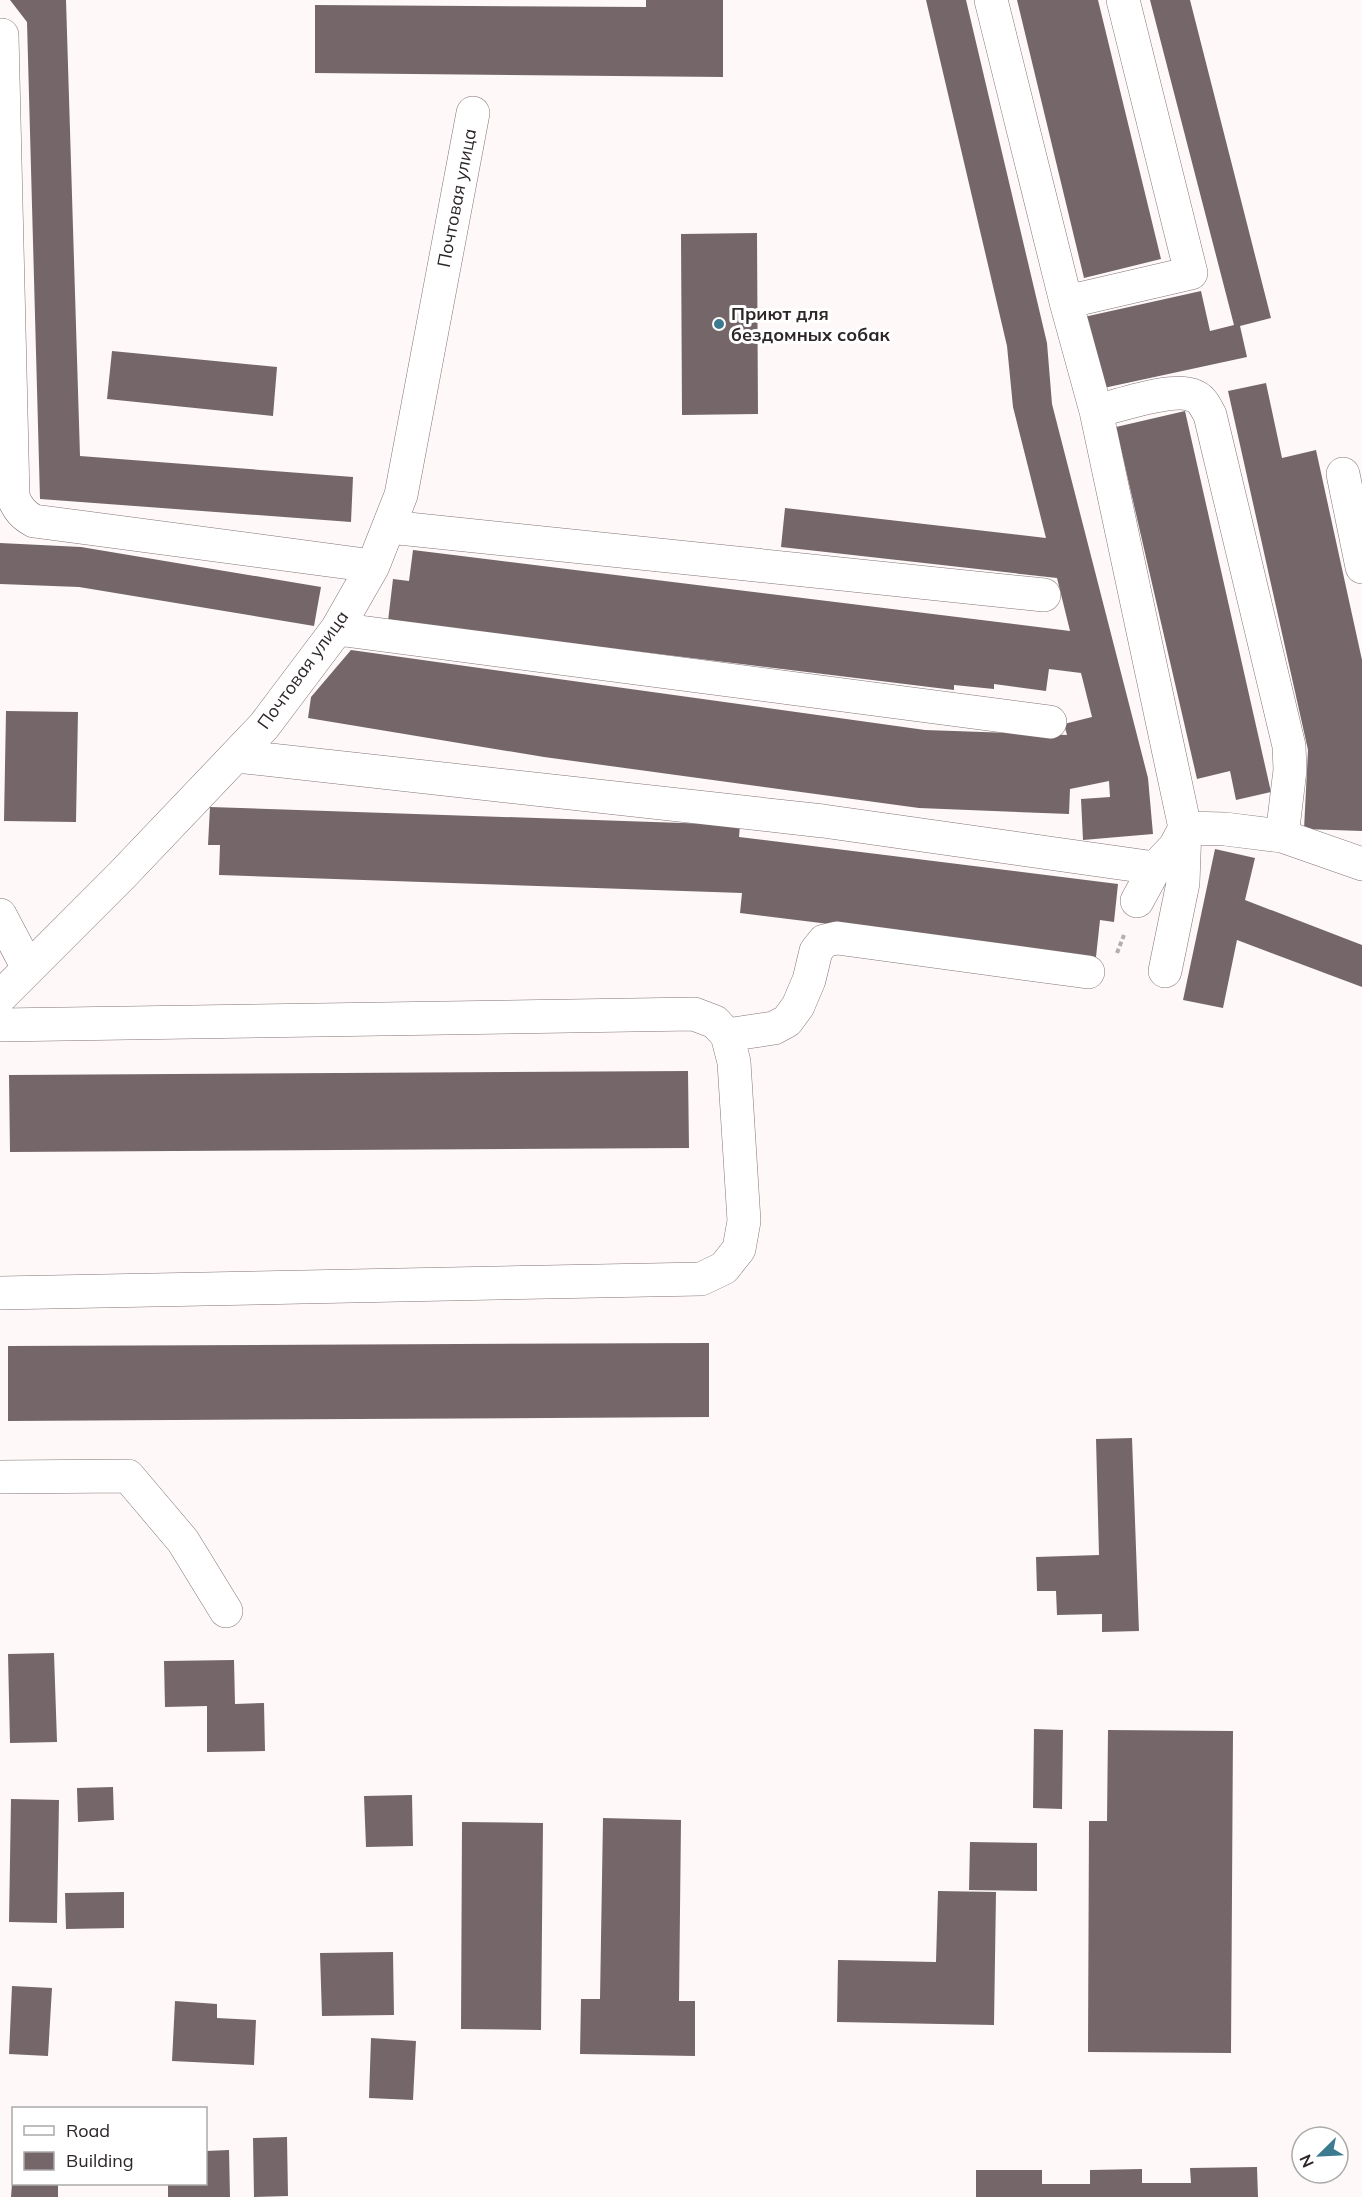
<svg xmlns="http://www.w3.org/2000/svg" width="1362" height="2197" font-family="Mulish,sans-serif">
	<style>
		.building { fill: #756769 }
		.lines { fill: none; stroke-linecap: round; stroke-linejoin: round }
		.minor-casing { stroke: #837477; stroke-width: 34 }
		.path { stroke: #b4aeaf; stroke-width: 4; stroke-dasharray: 4.5 3; stroke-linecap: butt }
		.minor { stroke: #fff; stroke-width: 33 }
		.poi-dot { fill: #3b7a8f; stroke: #fff; stroke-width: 2 }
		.labels { text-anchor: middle; stroke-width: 6; stroke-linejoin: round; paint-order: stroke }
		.street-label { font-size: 18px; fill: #2d2728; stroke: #fff }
		.poi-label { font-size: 18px; font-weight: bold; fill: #2d2728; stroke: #fff; text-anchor: start }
	</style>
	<rect width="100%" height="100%" fill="#fef8f9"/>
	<!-- building -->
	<path class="building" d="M10,0H66L80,456L353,477L351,522L40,499L27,22Z
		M646,0H723V77L315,73V5L646,7Z
		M926,0H966L1047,343L1052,404L1148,778L1153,834L1083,840L1081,799L1110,797L1109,781L1070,789L1069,814L919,808L544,757L308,718L311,697L351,650L925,730L1067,735L1064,724L1092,717L1081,673L1049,669L1046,691L994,684V689L954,685V690L388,621L393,579L409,581L413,550L1070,631L1057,578L781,547L785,508L1046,538L1013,407L1007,346Z
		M1017,0H1098L1161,259L1084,278Z
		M1150,0H1190L1271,318L1240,326L1247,357L1099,389L1084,317L1201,291L1210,331L1234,325Z
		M757,233L758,414L682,415L681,234Z
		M112,351L277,367L273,416L107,399Z
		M1266,383L1282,458L1316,450L1362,660V831L1304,829L1308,750L1228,391Z
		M1185,411L1271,792L1236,800L1230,771L1197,779L1116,427Z
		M0,543L81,547L321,587L314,626L79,587L0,584Z
		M6,711L78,712L76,822L4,821Z
		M210,807L740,825L739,837L1118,884L1114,922L1100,920L1096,957L740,913L742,893L219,875L220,845H208Z
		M1215,849L1255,858L1245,900L1362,945V987L1237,940L1223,1008L1183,1000Z
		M688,1071L689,1148L10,1152L9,1075Z
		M709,1343V1417L8,1421V1346Z
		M1132,1438L1139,1631L1102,1632V1614L1057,1615L1056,1591H1037L1036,1557L1099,1555L1096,1439Z
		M54,1653L57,1742L10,1743L8,1654Z
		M234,1660L235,1704L264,1703L265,1751L207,1752V1706L165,1707L164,1661Z
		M1034,1729L1063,1730L1062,1809L1033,1808Z
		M1108,1730L1233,1731L1231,2053L1088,2052L1089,1821H1107Z
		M113,1787L114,1820L78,1822L77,1788Z
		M412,1795L413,1846L366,1847L364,1796Z
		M11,1799L59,1800L57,1923L9,1922Z
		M603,1818L681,1820L679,2001H695V2056L580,2054L581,1999H600Z
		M462,1822L543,1823L541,2030L461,2029Z
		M970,1842L1037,1843V1891L969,1890Z
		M938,1891L996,1892L994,2025L837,2022L838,1960L936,1962Z
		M124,1892V1928L66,1929L65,1893Z
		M393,1952L394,2015L322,2016L320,1953Z
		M12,1986L52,1988L48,2056L9,2054Z
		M175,2001L217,2004V2018L256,2020L254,2065L172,2061Z
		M371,2038L416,2041L413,2100L369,2098Z
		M287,2137L288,2196L254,2197L253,2138Z
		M229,2150L230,2197H168V2184H206V2151Z
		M1257,2167L1258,2197H976V2170H1042V2184H1090V2170L1142,2169V2183H1191L1190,2168Z
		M12,2184H58V2197H11Z"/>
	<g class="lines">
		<!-- minor casing -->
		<g class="minor-casing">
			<path id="minor" d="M991,0L1066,302L1096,411L1185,828L1175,847L1155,868L1137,901
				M2,35L13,497C18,509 23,515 34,521L373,566
				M1066,302L1191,273L1123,0
				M1096,411C1119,406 1171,387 1192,395C1202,398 1205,406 1210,415L1289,746L1290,770L1282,836
				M1343,474L1362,567
				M389,527L1044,595
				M337,629L1050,722
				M236,756L823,821L1155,868
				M0,915L28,968
				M1165,971L1183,883L1185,828L1225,829L1282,836L1362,864
				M0,997L122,875L264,726L337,629L373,566L401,495L473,113
				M0,1025L694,1014L715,1022L727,1035L734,1062L744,1221L739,1249L724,1268L701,1279L0,1293
				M727,1035L774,1028L787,1021L798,1006L809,980L816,951L824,941L837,938L1088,972
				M0,1477L128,1476L183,1541L226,1611"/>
		</g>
		<!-- path -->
		<path class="path" d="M1117,953L1124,935"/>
		<!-- minor -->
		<use href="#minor" class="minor"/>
	</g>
	<!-- markers -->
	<circle class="poi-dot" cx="719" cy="324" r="6"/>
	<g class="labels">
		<!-- street labels -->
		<g class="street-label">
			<text transform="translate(457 198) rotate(-79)" y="6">Почтовая улица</text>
			<text transform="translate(303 670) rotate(-54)" y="6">Почтовая улица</text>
		</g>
		<!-- poi labels -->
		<g class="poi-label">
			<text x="731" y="320">Приют для<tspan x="731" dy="21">бездомных собак</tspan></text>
		</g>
	</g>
	<!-- legend -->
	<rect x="12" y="2107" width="195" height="78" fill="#ffffff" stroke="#aba9a9" stroke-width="1.5"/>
	<rect x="24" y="2126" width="30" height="9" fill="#ffffff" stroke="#aba9a9" stroke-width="1.5"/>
	<text x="66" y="2137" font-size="18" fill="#2d2728">Road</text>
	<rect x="24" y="2152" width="30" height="18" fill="#756769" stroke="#aba9a9" stroke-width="1.5"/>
	<text x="66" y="2167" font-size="18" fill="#2d2728">Building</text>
	<!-- north arrow -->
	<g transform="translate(1320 2155) rotate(246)"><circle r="28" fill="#ffffff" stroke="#aba9a9" stroke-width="1.5"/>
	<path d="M0-4.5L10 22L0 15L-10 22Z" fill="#3b7a8f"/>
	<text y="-9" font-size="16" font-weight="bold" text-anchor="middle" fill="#2d2728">N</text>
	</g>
</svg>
